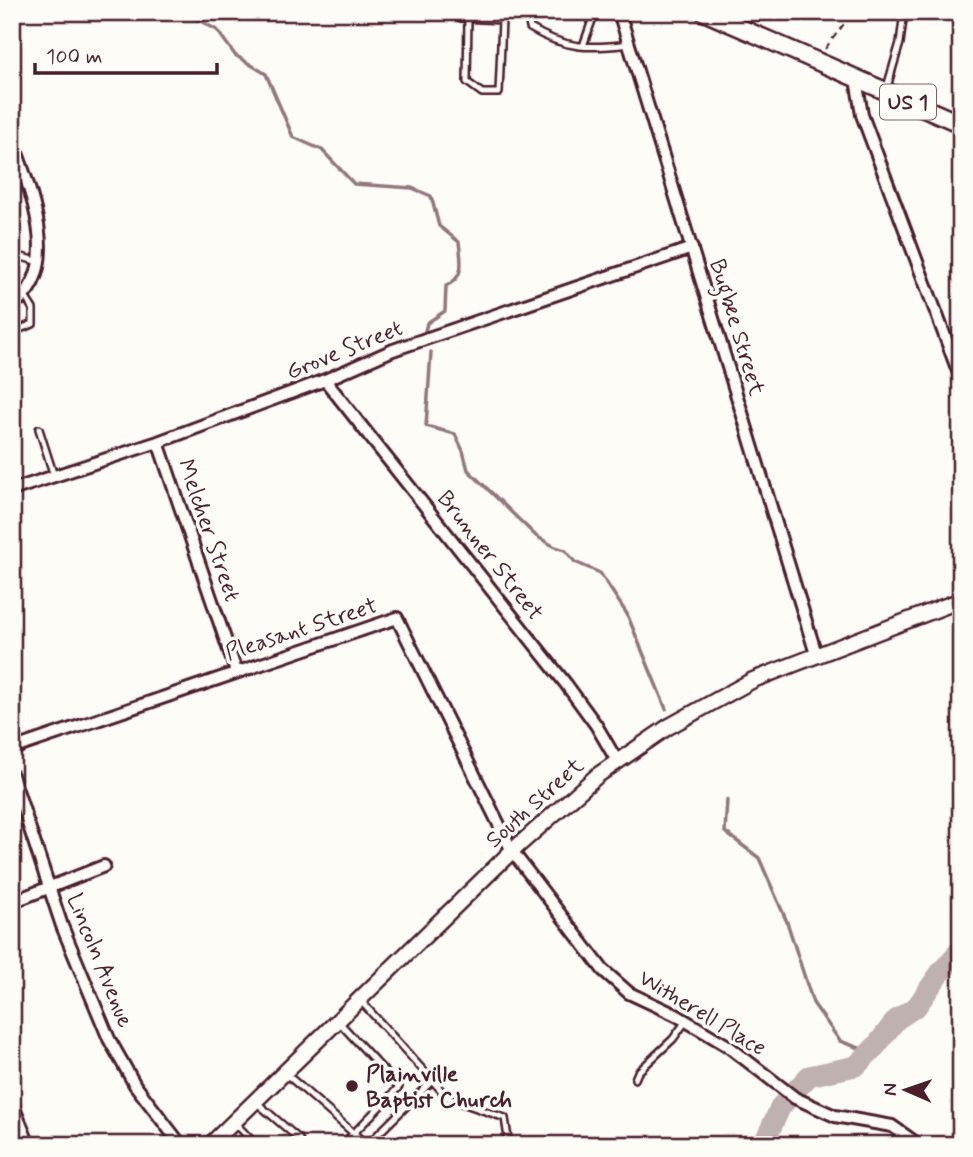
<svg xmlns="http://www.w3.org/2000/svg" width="973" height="1157" font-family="Mynerve,sans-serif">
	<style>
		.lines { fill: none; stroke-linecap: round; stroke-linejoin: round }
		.stream { stroke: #91777b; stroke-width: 3.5 }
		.river { stroke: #c0b1b1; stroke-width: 21 }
		.lane-casing { stroke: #4a1f2b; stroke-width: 10 }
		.street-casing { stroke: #4a1f2b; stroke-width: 16 }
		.secondary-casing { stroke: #4a1f2b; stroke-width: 19 }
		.primary-casing { stroke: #4a1f2b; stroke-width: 21 }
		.path { stroke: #4a1f2b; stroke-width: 2; stroke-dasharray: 7 5; stroke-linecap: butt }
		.lane { stroke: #fdfcf7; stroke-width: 5 }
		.street { stroke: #fdfcf7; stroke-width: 10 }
		.secondary { stroke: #fdfcf7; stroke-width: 14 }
		.primary { stroke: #fdfcf7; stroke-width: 16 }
		.poi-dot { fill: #4a1f2b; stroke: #fdfcf7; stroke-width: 2.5 }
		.labels { text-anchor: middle; stroke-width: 7; stroke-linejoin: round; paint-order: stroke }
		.shield { fill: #fdfcf7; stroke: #806168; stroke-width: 2 }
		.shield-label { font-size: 21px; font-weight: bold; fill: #4a1f2b }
		.street-label { font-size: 23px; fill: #4a1f2b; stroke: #fdfcf7 }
		.poi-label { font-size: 23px; font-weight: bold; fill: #4a1f2b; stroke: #fdfcf7; text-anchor: start }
	</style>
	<rect width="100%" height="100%" fill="#fdfcf7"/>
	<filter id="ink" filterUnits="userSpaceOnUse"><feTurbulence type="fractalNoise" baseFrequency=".0143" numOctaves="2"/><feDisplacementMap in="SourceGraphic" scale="14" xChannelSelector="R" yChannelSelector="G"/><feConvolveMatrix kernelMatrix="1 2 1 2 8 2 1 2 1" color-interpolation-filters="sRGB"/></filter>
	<g filter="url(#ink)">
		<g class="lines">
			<!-- stream -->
			<path class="stream" d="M192,12L193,17L217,30L235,55L266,74L293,137L322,150L354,184L412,188L431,196L439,226L459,242C461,260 466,277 446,286L445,311L427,323L425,331
				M431,352L426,426L455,434L463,451L468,470L536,536L555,547L565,550L575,562L600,573L627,614L666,709
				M727,800L725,832L759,858L787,922L813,1003L840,1041L870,1052"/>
			<!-- river -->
			<path class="river" d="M763,1145L781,1106L809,1076L856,1066L876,1046L896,1020L917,1006L940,973L961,949"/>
			<!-- lane casing -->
			<g class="lane-casing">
				<path id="lane" d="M461,12V18L502,20L499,93H482L467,82L468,18
					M527,12L530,28C565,49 589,49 629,44
					M583,46L595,12
					M887,87L900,43L904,12
					M12,254L39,262
					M12,332L33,324V309L24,295
					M39,429L54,476
					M360,1000L448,1098L505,1118L508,1138L502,1145
					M338,1021L399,1087L347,1140L345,1145
					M285,1073L367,1145
					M635,1079L638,1072L673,1039L686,1021
					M256,1102L299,1139L301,1145
					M234,1122L256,1145
					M367,1145L432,1081"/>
			</g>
			<!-- street casing -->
			<g class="street-casing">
				<path id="street" d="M619,12L816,654
					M856,79L862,115L961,379
					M12,139C28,185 66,271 12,305
					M325,380L566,684L596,725L617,761
					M158,442L236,671
					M12,490L158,442L325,380L393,350L692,248
					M12,749L397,618L512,851L603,970L629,993L676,1015L728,1046L795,1098L835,1116L892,1126L919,1145
					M12,775L62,926L109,1039L135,1085L181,1145
					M12,902L104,866
					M12,1103L29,1145"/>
			</g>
			<!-- secondary casing -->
			<g class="secondary-casing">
				<path id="secondary" d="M210,1145L512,851L598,775L668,727L753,680L961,600"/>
			</g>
			<!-- primary casing -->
			<g class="primary-casing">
				<path id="primary" d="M704,12L961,124"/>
			</g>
			<!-- path -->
			<path class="path" d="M825,49L853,12"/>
			<!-- lane -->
			<use href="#lane" class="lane"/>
			<!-- street -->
			<use href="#street" class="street"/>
			<!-- secondary -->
			<use href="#secondary" class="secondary"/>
			<!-- primary -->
			<use href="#primary" class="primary"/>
		</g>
	</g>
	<!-- markers -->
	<circle class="poi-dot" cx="352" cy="1086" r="7"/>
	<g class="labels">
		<!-- shield labels -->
		<rect class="shield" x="880" y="84.5" width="56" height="35" rx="5"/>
		<g class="shield-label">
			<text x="908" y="109">US 1</text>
		</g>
		<!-- street labels -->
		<g class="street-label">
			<text transform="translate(738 327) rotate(73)" y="8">Bugbee Street</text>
			<text transform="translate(344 349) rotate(-22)" y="8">Grove Street</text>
			<text transform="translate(210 530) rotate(71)" y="8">Melcher Street</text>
			<text transform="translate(491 555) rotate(52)" y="8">Brunner Street</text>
			<text transform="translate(301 628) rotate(-18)" y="8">Pleasant Street</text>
			<text transform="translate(534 802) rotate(-42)" y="8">South Street</text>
			<text transform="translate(101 960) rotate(68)" y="8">Lincoln Avenue</text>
			<text transform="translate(703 1012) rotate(31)" y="8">Witherell Place</text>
		</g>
		<!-- poi labels -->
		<g class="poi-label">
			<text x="366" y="1081">Plainville<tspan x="366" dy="26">Baptist Church</tspan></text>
		</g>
	</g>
	<!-- margin -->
	<rect width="973" height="1157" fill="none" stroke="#fdfcf7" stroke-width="42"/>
	<rect x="21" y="21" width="931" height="1115" fill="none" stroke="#4a1f2b" stroke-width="2.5" filter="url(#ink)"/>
	<!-- north arrow -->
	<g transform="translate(906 1090) rotate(272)" stroke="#fdfcf7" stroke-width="5" paint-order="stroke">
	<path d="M0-5L12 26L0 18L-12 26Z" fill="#4a1f2b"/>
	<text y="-10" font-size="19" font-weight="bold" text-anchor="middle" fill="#4a1f2b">N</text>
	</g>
	<!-- scale -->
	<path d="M35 63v10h182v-10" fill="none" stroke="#4a1f2b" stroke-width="3.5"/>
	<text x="46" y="63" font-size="21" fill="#4a1f2b" stroke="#fdfcf7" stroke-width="5" paint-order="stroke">100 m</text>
</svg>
